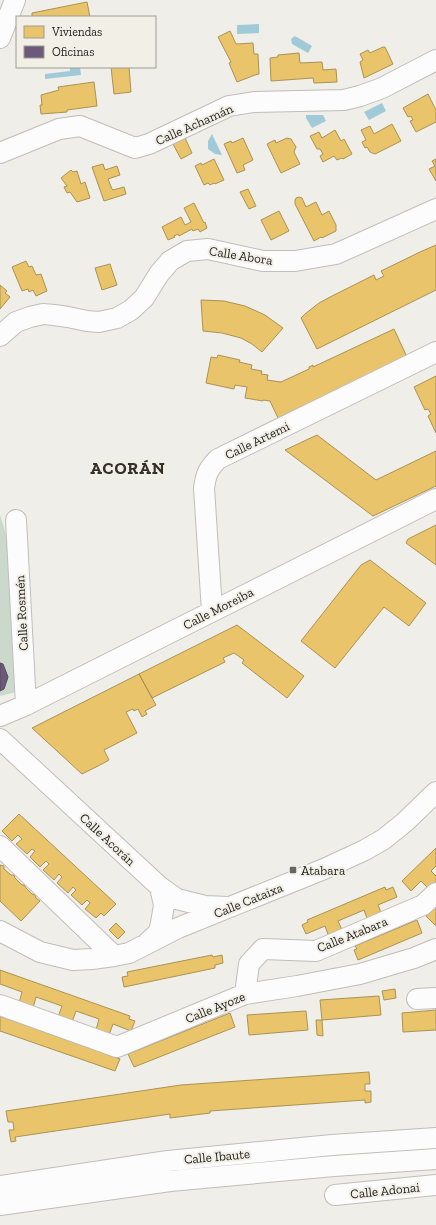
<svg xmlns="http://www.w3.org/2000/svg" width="436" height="1225" font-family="'Zilla Slab',serif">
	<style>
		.green { fill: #cad9cb }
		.water { fill: #a1cad8 }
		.homes { fill: #e9c46a; stroke: #ac9252 }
		.offices { fill: #6d597a; stroke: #56475e }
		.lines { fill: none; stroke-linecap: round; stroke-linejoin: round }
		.minor-casing { stroke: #bfbeba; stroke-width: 22 }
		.minor { stroke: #fdfcfc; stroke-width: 20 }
		.poi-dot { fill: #686763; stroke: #f2efe6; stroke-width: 1.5 }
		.labels { text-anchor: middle; stroke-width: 4; stroke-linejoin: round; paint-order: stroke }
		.street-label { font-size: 13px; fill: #1f1e1b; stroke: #f2efe6 }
		.poi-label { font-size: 13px; fill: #1f1e1b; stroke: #f2efe6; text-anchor: start }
		.district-label { font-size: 17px; font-weight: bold; letter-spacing: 1px; fill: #323029; stroke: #f2efe6 }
	</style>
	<rect width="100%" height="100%" fill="#efeee9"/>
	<!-- green -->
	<path class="green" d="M0,515L8,541L21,691L0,696Z"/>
	<!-- water -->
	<path class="water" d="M259,24V33L237,34V25Z
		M295,36L312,46L308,53L292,44L291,39Z
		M70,67H80L81,75L45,79V74L70,71Z
		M382,103L386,111L369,120L364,112Z
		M306,115H323L326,121L312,128L306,118Z
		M212,134L222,155L215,154L208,149V141Z"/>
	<!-- homes -->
	<path class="homes" d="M87,2L90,17H32V13Z
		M230,31L236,44L253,43L254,54H258L259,74L255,75L237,82L229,63L231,62L218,37Z
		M383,47H385L393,64L364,78L360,62L363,60L360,54L368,50L370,53Z
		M299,53L300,63L322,62L323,70L336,69L337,82L314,83L313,78L271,81L270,58L278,57V55Z
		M111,67H129L131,92L114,94Z
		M94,82L97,106L67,110V112L41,114L40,105H42L41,95L59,90L58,87Z
		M428,94L436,110V122L416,132L410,121L413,120L411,116L408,117L403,108Z
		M392,124L401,141L375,154L370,152L367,147L365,148L362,142L366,140L361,130L370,126L374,134Z
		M335,130L341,141L344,139L352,154L343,159L342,158L337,160L334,156L323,162L320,156L323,154L320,149H317L310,136L319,132L322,138Z
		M185,138L192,153L181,159L173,144Z
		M243,138L253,160L243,165L245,170L237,173L224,144L231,141L232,143Z
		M287,138L291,139L296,147L294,152L300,164L281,173L267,144L275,140L276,143Z
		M214,159L224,180L215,184L214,183L210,185L208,183L204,185L195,166L201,163L202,165Z
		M436,159V181L429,169L435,166L432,161Z
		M103,164L105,170L117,166L120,175L108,179L112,189L113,190L124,187L126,194L104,201L92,167Z
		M71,170L73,172L77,171L81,184L85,182L90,198L77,202L70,192L67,193L64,187L67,186L61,178Z
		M248,189L256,206L249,209L240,192Z
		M296,198L299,197L302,198L306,207L316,202L322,215L329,211L336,225V231L322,238L321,237L314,241L295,204V200Z
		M194,203L204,223L205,222L207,228L200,232L198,229L193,231L192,229L179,236L178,234L174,236L175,237L168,240L162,227L181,217L185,225L191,222L184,208Z
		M279,211L289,231L271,240L261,220Z
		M436,245V290L317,349L301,318L305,314L319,303L332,296L374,275L376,280L384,276L381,271L420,252Z
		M26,261L29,267L32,266L36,275L41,274L47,291L36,296L33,290L29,292L28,289L22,291L12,267Z
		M110,264L117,285L102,290L95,268Z
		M0,285L7,291L5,293L10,297L0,309Z
		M201,300L224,301L245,306L265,315L283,328L262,352L252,344L241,338L222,333L203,331Z
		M394,329L407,357L278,418L270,401L263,400V401L245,398L247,387L235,385L234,389L206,383L211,357L217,358L218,355L240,360L239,362L252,365L251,369L262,371L261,374L268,375L267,380L281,382L309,369V367L313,365V367Z
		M436,376V433L428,416L431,414L428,409L425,410L414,387Z
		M317,435L376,480L436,451V486L373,516L285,450Z
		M436,525V565L406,543L408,539Z
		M370,560L426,603L409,626L384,607L335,668L301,641L361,565Z
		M237,625L304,676L287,698L242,663L244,660L234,653L223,658L225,662L152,698L139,674Z
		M139,674L156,705L145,711L147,714L142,717L138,709L134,711L133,709L126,712L137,733L104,750L109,760L102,764L82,774L32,728Z
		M19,814L116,904L104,916L101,913L96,918L85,909L90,903L87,900L82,905L71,895L76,890L73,887L68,893L57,883L62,877L59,874L54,880L43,870L49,864L46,861L40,867L30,857L35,851L32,849L27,854L16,844L22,839L18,835L12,841L2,831Z
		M436,848V866L431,871L436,876V882L429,889L421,881L411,891L402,881Z
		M0,865L4,866V869L11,875H14L15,878L22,885H24L26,888L32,894L35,895L36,898L40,901L21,921L0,901Z
		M385,887L386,890L393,887L397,897L378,905L382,915L368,921L364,910L338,921L343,932L329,937L325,926L306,934L302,925L308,922L307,920Z
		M436,907V926L426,916Z
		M417,920L422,933L358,960L354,950L357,949L355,946Z
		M116,923L125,932L118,939L109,930Z
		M212,955L213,957L222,955L223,963L215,965V968L124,987L122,977L128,976L127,972Z
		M0,970L130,1016L129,1019L135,1021L131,1031L113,1024L109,1035L96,1030L99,1019L76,1011L72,1022L58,1017L62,1006L36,997L33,1008L19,1003L22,992L0,984Z
		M395,989L396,998L384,1000L382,991Z
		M379,996L381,1015L322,1020L320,1000Z
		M436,1010V1030L403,1032L402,1013Z
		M306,1011L308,1030L249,1035L247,1015Z
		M230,1013L235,1027L134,1067L128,1054Z
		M0,1016L120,1059L115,1071L0,1031Z
		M316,1020H322L323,1036L317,1035Z
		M369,1072L370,1084H365V1091H371V1102L365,1103V1100L210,1111V1113L170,1118V1114L15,1137L16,1141L11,1142L9,1130H14L13,1122H8L6,1111L181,1085Z"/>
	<!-- offices -->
	<path class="offices" d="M0,663L3,664L8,677L4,689L0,691Z"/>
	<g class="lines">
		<!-- minor casing -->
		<g class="minor-casing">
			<path id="minor" d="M0,38L15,0
				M0,153L59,129L80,126L135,148L149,144L229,106L254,102L344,100L360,96L382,88L436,60
				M0,336L16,322L30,317L43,314L54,315L68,317L87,321L99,322L117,318L131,310L144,298L159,274L170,261L187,251L208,249L263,261H295L336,254L436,209
				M16,520L26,705
				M212,611L204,488C206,474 208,469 218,459L436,352
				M0,716L26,705L436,499
				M0,739L160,887L177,899L205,906L227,907
				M0,846L114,956
				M0,931L40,952L73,960L92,959L114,956L129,953L178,928L324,869L365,850L384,839L405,822L436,792
				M147,943L159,932L161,923L164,905L160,887
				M245,994L249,964L263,949L316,951L423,905L436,893
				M417,999L436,998
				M0,1005L117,1047L245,994L297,986L360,974L414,958L436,949
				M0,1186L168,1161L332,1145L436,1138
				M335,1195L436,1185
				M0,1205L170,1181L334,1166L436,1159"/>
		</g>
		<!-- minor -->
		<use href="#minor" class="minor"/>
	</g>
	<!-- markers -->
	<rect class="poi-dot" x="289" y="866" width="8" height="8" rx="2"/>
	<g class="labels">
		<!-- street labels -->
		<g class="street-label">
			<text transform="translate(194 124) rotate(-24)" y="5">Calle Achamán</text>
			<text transform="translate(241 255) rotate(9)" y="5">Calle Abora</text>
			<text transform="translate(257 440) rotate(-26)" y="5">Calle Artemi</text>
			<text transform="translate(218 608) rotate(-27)" y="5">Calle Moreiba</text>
			<text transform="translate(21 613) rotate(-93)" y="5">Calle Rosmén</text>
			<text transform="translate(108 839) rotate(43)" y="5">Calle Acorán</text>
			<text transform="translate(248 900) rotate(-22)" y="5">Calle Cataixa</text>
			<text transform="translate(352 934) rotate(-22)" y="5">Calle Atabara</text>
			<text transform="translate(215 1007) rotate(-22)" y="5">Calle Ayoze</text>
			<text transform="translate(217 1156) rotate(-5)" y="5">Calle Ibaute</text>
			<text transform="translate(385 1190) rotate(-6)" y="5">Calle Adonai</text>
		</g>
		<!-- poi labels -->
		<g class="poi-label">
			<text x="301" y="875">Atabara</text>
		</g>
		<!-- district labels -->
		<g class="district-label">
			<text x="128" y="474">ACORÁN</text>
		</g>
	</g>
	<!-- legend -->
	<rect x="16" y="16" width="140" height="52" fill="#f2efe6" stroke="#9e9b95"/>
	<rect x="24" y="26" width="20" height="12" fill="#e9c46a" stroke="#9e9b95"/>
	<text x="52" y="36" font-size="12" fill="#1f1e1b">Viviendas</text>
	<rect x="24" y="46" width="20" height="12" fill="#6d597a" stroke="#9e9b95"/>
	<text x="52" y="56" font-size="12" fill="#1f1e1b">Oficinas</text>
</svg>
